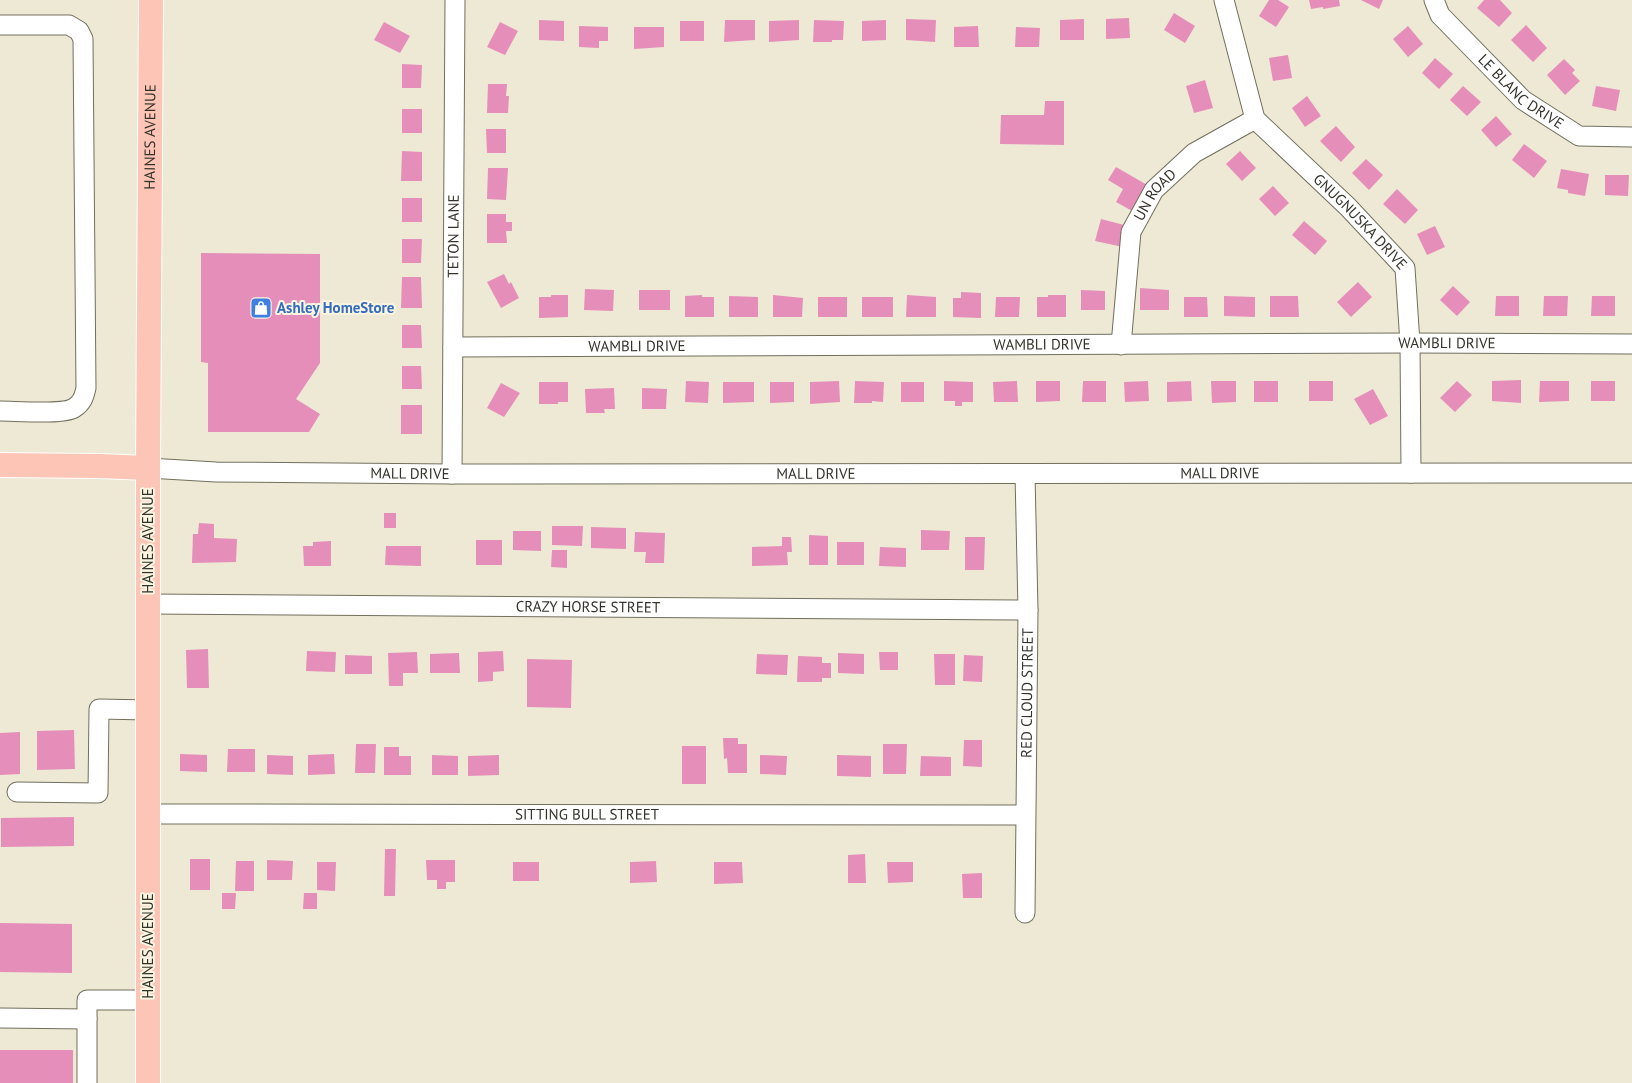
<svg xmlns="http://www.w3.org/2000/svg" width="1632" height="1083" font-family="'PT Sans',sans-serif">
	<style>
		.building { fill: #e68eba }
		.lines { fill: none; stroke-linecap: round; stroke-linejoin: round }
		.minor-casing { stroke: #726f5d; stroke-width: 21 }
		.major-casing { stroke: #fff; stroke-width: 26 }
		.minor { stroke: #fff; stroke-width: 19 }
		.major { stroke: #fdc5b6; stroke-width: 24 }
		.labels { text-anchor: middle; stroke-width: 4; stroke-linejoin: round; paint-order: stroke }
		.street-label { font-size: 15px; fill: #34332b; stroke: #faf6e2 }
		.shop-label { font-size: 15px; font-weight: bold; fill: #366cbe; stroke: #faf6e2; text-anchor: start }
	</style>
	<rect width="100%" height="100%" fill="#ede9d5"/>
	<!-- building -->
	<path class="building" d="M1269,0H1278L1289,7L1276,27L1259,16Z
		M1309,0H1339L1340,6L1323,9V7L1311,9Z
		M1361,0H1383L1379,9Z
		M1484,0H1500L1512,13L1499,27L1477,8Z
		M1174,13L1195,26L1185,43L1164,30Z
		M1129,18L1130,38L1106,39V19Z
		M906,19L936,20L935,42L906,40Z
		M1084,19V40H1060V20Z
		M539,20L564,21V41L539,40Z
		M725,20H755V40L724,42Z
		M799,20V40L769,42V21Z
		M814,20L844,21L843,40H832V42H813Z
		M886,20V40L862,41V21Z
		M680,21H704V41H680Z
		M384,22L410,36L400,53L374,40Z
		M500,22L518,31L505,55L487,47Z
		M1526,25L1547,48L1533,62L1511,40Z
		M579,26L608,27V41H599V48L579,47Z
		M978,26L979,47H954V27Z
		M1408,26L1423,44L1408,57L1393,39Z
		M634,27H664V47L634,49Z
		M1016,27L1040,28L1039,47H1015Z
		M1288,55L1292,78L1273,81L1269,58Z
		M1435,58L1453,74L1439,89L1422,73Z
		M1564,59L1575,70L1572,73L1580,81L1565,95L1547,75Z
		M402,64L422,65L421,88H402Z
		M1205,80L1213,108L1194,113L1186,86Z
		M488,84H507L506,96H509L508,113H487Z
		M1463,86L1481,102L1467,116L1450,100Z
		M1596,86L1620,90L1616,111L1592,106Z
		M1307,96L1321,116L1305,127L1292,108Z
		M1045,101H1064V145L1000,144L1001,115H1044Z
		M402,109H422V133H402Z
		M1496,116L1512,134L1496,147L1481,130Z
		M1336,126L1355,147L1341,162L1320,141Z
		M486,129H506V153H487Z
		M1524,144L1547,161L1534,178L1512,160Z
		M402,151L422,152V181H401Z
		M1240,151L1256,168L1242,181L1226,164Z
		M1366,159L1383,175L1369,190L1352,173Z
		M1116,167L1149,186L1134,212L1116,202L1123,189L1108,180Z
		M488,168H508L506,200L487,199Z
		M1561,169L1589,174L1585,196L1568,193V190L1557,188Z
		M1605,175H1629L1628,196L1605,195Z
		M1273,186L1289,203L1275,216L1259,199Z
		M1397,189L1418,210L1405,224L1383,204Z
		M402,198H422V222H402Z
		M487,214H506V222H512V231H506L507,243H487Z
		M1101,219L1128,226L1123,247L1095,241Z
		M1304,221L1327,241L1315,255L1292,235Z
		M1435,226L1445,247L1427,255L1417,234Z
		M402,239H422L421,263H402Z
		M201,253L320,254V363L296,399L320,414L309,432H208V363L201,362Z
		M504,274L509,284L511,282L519,298L501,308L487,282Z
		M402,277H421L422,308H401Z
		M1358,282L1372,297L1351,317L1337,302Z
		M1453,286L1470,302L1457,316L1440,300Z
		M1140,288L1169,290V310H1140Z
		M585,289L614,290L613,311L584,310Z
		M639,290H670V310H639Z
		M1081,290L1105,291V310H1081Z
		M961,292L981,293V318L953,317V298H961Z
		M551,295H568V317L539,318V297H551Z
		M702,295V297H714V317H685V296Z
		M773,295L803,298L802,317H773Z
		M907,295L936,297V317H906Z
		M1048,295H1066V317H1037V297H1048Z
		M729,296L758,297V317H729Z
		M1224,296L1255,297V317L1224,316Z
		M1270,296H1298L1299,317H1270Z
		M1496,296H1519V316H1495Z
		M1544,296H1568L1567,316H1543Z
		M1592,296H1615V316H1591Z
		M818,297H847V317H818Z
		M862,297H893V317H862Z
		M996,297H1020L1019,317H995Z
		M1184,297H1207L1208,317H1184Z
		M402,325H421L422,348H402Z
		M402,366H421L422,389H402Z
		M1521,380V403L1492,401V381Z
		M686,381L709,382L708,403L685,402Z
		M839,381L840,402L810,404V382Z
		M855,381L884,382L883,402L872,401V403H854Z
		M944,381L973,382V402H962V406H955V401H944Z
		M1017,381L1018,402H994L993,382Z
		M1036,381H1060V401L1036,402Z
		M1083,381H1106V402H1082Z
		M1148,381L1149,401L1125,402L1124,382Z
		M1191,381L1192,401L1167,402V382Z
		M1211,381H1236V402L1212,403Z
		M1254,381H1278V402H1254Z
		M1309,381H1333V401H1309Z
		M1457,381L1472,395L1455,412L1440,398Z
		M1540,381H1569V401L1539,402Z
		M1591,381H1615V401H1591Z
		M539,382H568V402H558V404H539Z
		M723,382H754V402L723,403Z
		M770,382H794V402L770,403Z
		M901,382H924V402H901Z
		M501,383L520,393L504,417L487,408Z
		M614,388L615,409H604L605,413H586L585,389Z
		M642,388L667,389L666,409H642Z
		M1373,389L1388,416L1370,425L1354,399Z
		M401,405H422V434H401Z
		M384,513H396V528H384Z
		M199,523L214,524V538L237,539L236,562L192,563L193,534H198Z
		M552,526H583L582,546L552,545Z
		M591,527L626,528V549L591,548Z
		M921,530L950,531L949,550H921Z
		M513,531H541V551L513,550Z
		M635,532L665,533L664,563H645L646,552H634Z
		M809,535L828,536V565H809Z
		M782,537H791L792,552H787L788,565L752,566V547L782,546Z
		M965,537H985L984,570H965Z
		M476,540H502V565H476Z
		M331,541V566H304L303,546H313V542Z
		M837,542H864V565H837Z
		M386,546H421V566L385,565Z
		M880,547L906,548V567L879,566Z
		M552,550H567V568L551,567Z
		M208,649L209,688H187L186,650Z
		M307,651L336,652L335,672L306,671Z
		M503,651L504,671L493,672V681L478,682V652Z
		M417,652L418,673H403V686H389L388,653Z
		M879,652H898V670H880Z
		M459,653L460,673H430V654Z
		M838,653L864,654V674L838,673Z
		M757,654L788,655L787,675L756,674Z
		M934,654H955V685H935Z
		M345,655L372,656V674H345Z
		M964,655L983,656L982,682L963,681Z
		M798,656L822,657V663H831V678H822V682H797Z
		M527,659L572,660L571,708L527,707Z
		M74,730L75,769L37,770V731Z
		M20,732V774L0,775V733Z
		M723,738H738V744H747V773H728L727,758L724,759Z
		M964,740H982V767L963,766Z
		M356,744H376L375,773H355Z
		M883,744H907L906,774H883Z
		M682,746H706V784H682Z
		M384,747H399V756H411V775H384Z
		M228,749H255V772H227Z
		M180,754L207,755V772L180,771Z
		M334,754L335,774L308,775V755Z
		M267,755L293,756V775L267,774Z
		M432,755L458,756V775H432Z
		M499,755V775L468,776V756Z
		M760,755L787,756L786,775L760,774Z
		M837,755L871,756V777L837,776Z
		M921,756L951,757V776H920Z
		M74,817V846L1,847V818Z
		M385,849H396L395,896H384Z
		M865,854L866,883H848V855Z
		M190,859H210V890H190Z
		M267,860L293,861L292,880H267Z
		M426,860H455V882H446V889H437V880H427Z
		M236,861H254V891H235Z
		M656,861L657,882L630,883V862Z
		M317,862H336L335,891L317,890Z
		M513,862H539V881H513Z
		M714,862H742L743,883L714,884Z
		M887,862H913V882L888,883Z
		M982,873V898H963L962,874Z
		M222,893H236L235,909H222Z
		M304,893H317V909H303Z
		M0,923L72,924V973L0,972Z
		M0,1050H73V1083H0Z"/>
	<g class="lines">
		<!-- minor casing -->
		<g class="minor-casing">
			<g id="minor">
				<path id="s1" d="M1224,0L1255,119L1348,207L1405,268L1410,343L1411,473"/>
				<path id="s2" d="M1434,0L1440,15L1523,100L1579,136L1632,137"/>
				<path d="M0,25H69L79,31L83,39L86,388C84,397 82,403 74,408C63,415 16,411 0,411"/>
				<path id="s3" d="M1121,345L1131,232L1154,190L1194,153L1255,119"/>
				<path id="s4" d="M453,347L1410,343L1632,344"/>
				<path id="s5" d="M148,468L216,472L452,474L1632,473"/>
				<path id="s6" d="M452,474L455,0"/>
				<path id="s7" d="M148,604L1028,610"/>
				<path d="M17,792L98,793L99,709L148,710"/>
				<path id="s8" d="M148,814L1025,815"/>
				<path id="s9" d="M1025,913L1028,610L1025,474"/>
				<path d="M0,1018L87,1019"/>
				<path d="M87,1083V1000H148"/>
			</g>
		</g>
		<!-- major casing -->
		<g class="major-casing">
			<g id="major">
				<path d="M0,465L99,466L148,468"/>
				<path id="s10" d="M148,1083V468L151,0"/>
			</g>
		</g>
		<!-- minor -->
		<use href="#minor" class="minor"/>
		<!-- major -->
		<use href="#major" class="major"/>
	</g>
	<!-- icons -->
	<defs>
		<g id="shop-square" transform="scale(1.125)"><rect x="-9" y="-9" width="18" height="18" rx="4" fill="#3f7fe0" stroke="#faf6e2"/><path d="M-5-2.5h2.3a2.7 3.5 0 0 1 5.4 0H5L5.5 6h-11ZM-1.5-2.5h3a1.5 2.3 0 0 0-3 0Z" fill="#fff"/></g>
	</defs>
	<g fill-rule="evenodd">
		<use href="#shop-square" x="261" y="308"/>
	</g>
	<g class="labels">
		<!-- street labels -->
		<g class="street-label">
			<text dy="5" stroke="none"><textPath href="#s2" startOffset="128">LE BLANC DRIVE</textPath></text>
			<text dy="5" stroke="none"><textPath href="#s10" startOffset="946">HAINES AVENUE</textPath></text>
			<text dy="5" stroke="none"><textPath href="#s3" startOffset="158">UN ROAD</textPath></text>
			<text dy="5" stroke="none"><textPath href="#s1" startOffset="270">GNUGNUSKA DRIVE</textPath></text>
			<text dy="5" stroke="none"><textPath href="#s6" startOffset="238">TETON LANE</textPath></text>
			<text dy="5" stroke="none"><textPath href="#s4" startOffset="994">WAMBLI DRIVE</textPath></text>
			<text dy="5" stroke="none"><textPath href="#s4" startOffset="589">WAMBLI DRIVE</textPath></text>
			<text dy="5" stroke="none"><textPath href="#s4" startOffset="184">WAMBLI DRIVE</textPath></text>
			<text dy="5" stroke="none"><textPath href="#s5" startOffset="262">MALL DRIVE</textPath></text>
			<text dy="5" stroke="none"><textPath href="#s5" startOffset="1072">MALL DRIVE</textPath></text>
			<text dy="5" stroke="none"><textPath href="#s5" startOffset="668">MALL DRIVE</textPath></text>
			<text transform="translate(148 541) rotate(-90)" y="5">HAINES AVENUE</text>
			<text dy="5" stroke="none"><textPath href="#s7" startOffset="440">CRAZY HORSE STREET</textPath></text>
			<text dy="5" stroke="none"><textPath href="#s9" startOffset="220">RED CLOUD STREET</textPath></text>
			<text dy="5" stroke="none"><textPath href="#s8" startOffset="439">SITTING BULL STREET</textPath></text>
			<text transform="translate(148 946) rotate(-90)" y="5">HAINES AVENUE</text>
		</g>
		<!-- shop labels -->
		<g class="shop-label">
			<text x="277" y="313">Ashley HomeStore</text>
		</g>
	</g>
</svg>
